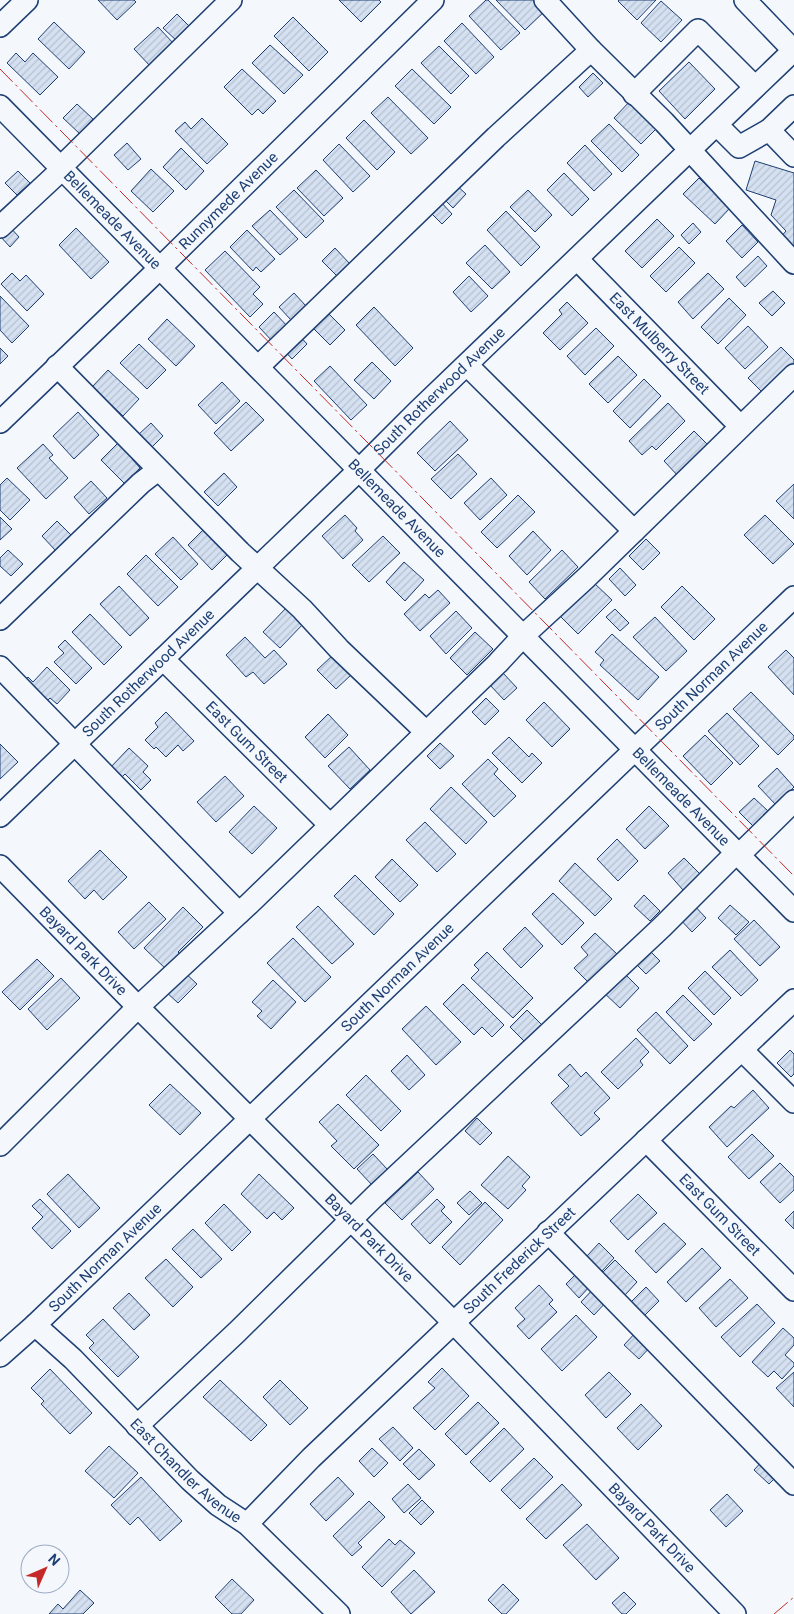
<svg xmlns="http://www.w3.org/2000/svg" width="794" height="1614" font-family="Roboto,sans-serif">
	<style>
		.building { fill: url(#building-hatch); stroke: #1d3f73 }
		.lines { fill: none; stroke-linecap: round; stroke-linejoin: round }
		.minor-casing { stroke: #1d3f73; stroke-width: 24 }
		.minor { stroke: #f4f7fb; stroke-width: 21 }
		.power { stroke: #c62828; stroke-width: 1; stroke-dasharray: 18 4 2.5 4; stroke-linecap: butt }
		.labels { text-anchor: middle; stroke-width: 4; stroke-linejoin: round; paint-order: stroke }
		.street-label { font-size: 15px; fill: #1d3f73; stroke: #f4f7fb }
	</style>
	<defs>
		<pattern id="building-hatch" width="6" height="6" patternUnits="userSpaceOnUse" patternTransform="scale(1.25)"><rect width="6" height="6" fill="#d5e0f0"/><path d="M-1 1l2-2M0 6l6-6M5 7l2-2" fill="none" stroke="#b6c1d1"/></pattern>
	</defs>
	<rect width="100%" height="100%" fill="#f4f7fb"/>
	<!-- building -->
	<path class="building" d="M98,0H134L136,2L117,20Z
		M339,0H379L381,2L361,22Z
		M486,0H488L520,33L501,50L469,16Z
		M496,0H537L547,9L525,30Z
		M619,0H656L637,20L618,1Z
		M661,1L682,20L661,42L641,23Z
		M177,14L191,28L178,42L163,28Z
		M293,17L328,52L309,71L274,36Z
		M54,22L85,52L69,69L38,39Z
		M462,23L494,57L476,74L444,41Z
		M158,27L175,45L152,68L134,49Z
		M270,45L303,75L284,94L252,63Z
		M439,46L469,76L451,94L421,63Z
		M16,53L25,62L33,53L58,77L40,95L7,63Z
		M689,62L715,89L685,119L659,91Z
		M242,69L276,101L263,114L258,109L252,115L224,87Z
		M412,69L451,107L434,124L395,86Z
		M593,73L603,83L588,97L579,87Z
		M388,97L428,138L411,154L371,113Z
		M632,99L659,126L641,144L614,118Z
		M77,104L93,119L80,134L63,118Z
		M202,118L228,144L207,164L175,131L185,122L191,129Z
		M364,120L395,152L377,170L346,138Z
		M609,124L639,155L622,172L591,141Z
		M127,143L141,159L128,170L114,155Z
		M339,144L370,176L353,192L323,160Z
		M585,145L612,174L594,191L567,163Z
		M181,148L204,171L186,190L163,167Z
		M755,161L794,173V255L779,239L786,231L771,215L776,200L746,190Z
		M151,169L174,191L153,212L131,191Z
		M316,170L343,198L324,216L297,188Z
		M18,171L30,183L17,195L5,183Z
		M564,173L589,199L572,216L547,190Z
		M699,178L730,208L715,224L683,194Z
		M454,183L466,194L453,208L441,196Z
		M294,190L324,221L306,238L276,207Z
		M528,190L552,215L535,232L510,207Z
		M440,201L452,214L442,224L429,211Z
		M270,210L298,239L280,255L252,226Z
		M506,211L540,247L521,266L487,230Z
		M657,219L674,236L642,268L625,251Z
		M693,223L701,232L689,244L681,235Z
		M742,225L758,242L742,258L726,241Z
		M9,226L19,237L10,247L0,236Z
		M76,228L109,262L91,279L59,245Z
		M247,230L275,259L261,272L256,267L253,271L230,247Z
		M485,245L510,272L492,289L466,263Z
		M679,247L695,263L666,292L650,276Z
		M335,248L350,264L337,276L322,261Z
		M225,251L260,287L253,294L263,304L250,317L205,270Z
		M758,256L767,266L745,287L736,277Z
		M12,273L20,281L26,275L44,294L27,311L1,284Z
		M708,273L724,289L693,319L678,302Z
		M469,276L488,296L471,312L453,292Z
		M773,291L785,303L772,316L759,303Z
		M294,293L306,306L291,320L279,307Z
		M0,296L29,326L12,343L0,330Z
		M729,298L746,315L718,344L701,327Z
		M567,302L588,323L560,350L543,333L562,314L559,310Z
		M374,307L413,348L395,366L356,325Z
		M274,312L289,328L274,343L259,327Z
		M328,313L345,330L330,345L313,328Z
		M167,319L195,346L176,366L148,339Z
		M748,326L768,347L745,369L725,348Z
		M596,328L614,346L585,375L567,356Z
		M298,334L307,344L292,359L283,349Z
		M139,344L166,370L147,389L120,363Z
		M781,347L794,360V368L765,395L748,378Z
		M0,348L8,356L0,364Z
		M618,356L637,375L608,403L589,384Z
		M372,362L391,381L374,399L354,380Z
		M330,366L367,405L351,420L314,381Z
		M108,370L139,399L123,416L92,387Z
		M644,379L661,396L630,428L613,411Z
		M222,382L240,401L216,424L198,405Z
		M246,402L264,420L231,451L214,433Z
		M668,403L685,421L656,450L652,446L642,455L629,441Z
		M78,412L99,435L74,459L53,436Z
		M450,421L468,440L435,471L417,453Z
		M151,423L163,436L151,448L138,435Z
		M694,431L710,447L679,477L664,461Z
		M121,440L136,455L132,459L140,468L125,484L101,460Z
		M43,444L53,455L49,458L68,478L46,499L17,468Z
		M458,454L477,474L451,499L431,479Z
		M224,473L237,487L218,506L204,492Z
		M7,478L30,500L10,520L0,510V485Z
		M491,478L507,495L480,520L464,503Z
		M91,481L107,498L89,514L74,497Z
		M794,484V519L776,501Z
		M518,495L535,512L497,548L481,532Z
		M345,515L357,528L355,531L363,540L343,559L322,536Z
		M765,515L794,544L773,564L744,535Z
		M0,517L12,529L0,540Z
		M57,521L71,535L56,551L42,536Z
		M205,528L229,553L212,570L188,545Z
		M533,531L551,550L527,575L509,556Z
		M383,536L400,553L369,582L352,565Z
		M173,537L198,564L181,580L155,554Z
		M646,539L660,553L643,570L629,556Z
		M8,550L23,564L11,576L0,566V558Z
		M562,550L578,567L545,599L529,582Z
		M146,555L178,587L158,606L127,574Z
		M404,562L424,580L405,601L386,582Z
		M620,568L636,585L625,596L609,579Z
		M593,582L612,600L578,634L559,615Z
		M119,586L149,618L130,636L100,604Z
		M682,586L715,619L694,640L661,607Z
		M438,590L450,603L420,631L404,614L425,594L429,598Z
		M289,605L305,622L280,648L263,632Z
		M615,609L629,623L620,631L606,617Z
		M456,611L472,628L446,654L430,636Z
		M90,614L122,647L104,665L72,632Z
		M655,617L687,651L666,671L633,637Z
		M475,632L493,649L467,675L450,658Z
		M612,634L659,677L638,700L600,665L604,660L595,652Z
		M245,637L265,658L274,650L287,664L264,684L253,672L246,677L226,655Z
		M65,640L92,668L76,684L54,662L64,653L58,647Z
		M786,650L794,658V695L768,667Z
		M333,655L351,675L336,689L317,670Z
		M47,667L70,690L57,704L50,698L43,705L21,685L28,677L33,682Z
		M503,673L517,688L504,700L490,685Z
		M751,692L794,736V739L778,755L733,709Z
		M486,698L499,711L485,725L472,712Z
		M544,702L570,729L552,747L526,720Z
		M166,712L194,741L183,751L178,745L166,757L156,747L154,749L145,740L158,727L155,723Z
		M727,713L759,746L740,765L708,731Z
		M328,714L348,735L325,758L305,737Z
		M705,735L733,763L711,785L683,756Z
		M509,737L529,757L532,753L542,763L522,783L492,753Z
		M440,743L454,756L440,769L427,756Z
		M0,744L18,762L0,779Z
		M349,747L370,770L350,789L328,766Z
		M129,748L148,766L143,772L151,780L141,790L125,774L119,780L109,769Z
		M488,759L498,769L494,774L516,796L494,817L462,784Z
		M777,768L794,787L776,805L758,786Z
		M225,776L244,796L216,822L197,802Z
		M451,787L487,822L466,844L430,809Z
		M754,798L768,811L753,826L739,812Z
		M254,806L277,828L252,854L229,832Z
		M649,806L669,826L645,849L626,829Z
		M425,822L456,854L437,872L406,840Z
		M617,839L638,861L618,881L597,859Z
		M100,850L127,877L103,900L94,890L85,899L68,881Z
		M684,858L700,874L683,890L668,873Z
		M392,859L418,885L400,902L375,877Z
		M575,863L612,899L595,916L559,881Z
		M355,875L394,914L374,935L334,896Z
		M553,893L584,923L562,945L532,914Z
		M644,895L660,911L650,921L634,906Z
		M149,902L166,919L134,949L118,932Z
		M691,902L706,918L692,932L677,916Z
		M730,905L749,922L736,935L718,918Z
		M318,906L354,944L332,964L296,927Z
		M183,907L203,927L178,952L182,956L168,971L144,948Z
		M754,920L780,947L760,966L734,939Z
		M525,927L543,946L521,968L503,949Z
		M595,933L618,955L589,983L574,968L588,955L581,947Z
		M293,938L331,977L305,1002L267,963Z
		M645,946L660,961L646,974L632,960Z
		M730,950L758,980L741,996L712,967Z
		M487,952L533,998L513,1018L471,978L479,970L474,965Z
		M37,959L54,976L20,1010L2,992Z
		M621,970L639,988L620,1008L601,990Z
		M183,971L197,984L178,1003L164,990Z
		M705,971L731,998L714,1015L688,988Z
		M61,978L80,998L47,1030L28,1009Z
		M273,980L296,1002L271,1029L257,1016L262,1011L252,1002Z
		M463,984L504,1025L492,1037L482,1027L474,1035L443,1004Z
		M683,995L712,1024L694,1041L666,1012Z
		M426,1006L461,1042L436,1065L402,1029Z
		M527,1010L543,1026L526,1043L510,1027Z
		M656,1012L688,1046L670,1064L637,1030Z
		M636,1038L649,1052L640,1061L643,1065L618,1089L601,1072Z
		M790,1050L794,1054V1074L791,1077L777,1063Z
		M407,1055L425,1075L409,1090L391,1071Z
		M570,1064L581,1077L586,1072L610,1098L594,1113L600,1119L581,1136L551,1103L569,1086L558,1075Z
		M366,1075L401,1111L381,1131L346,1095Z
		M170,1084L201,1113L180,1135L149,1105Z
		M753,1090L769,1108L727,1147L709,1127L731,1106L734,1108Z
		M338,1104L379,1145L354,1169L331,1146L337,1141L319,1122Z
		M477,1118L492,1133L480,1145L465,1131Z
		M752,1134L774,1156L749,1179L728,1157Z
		M373,1154L388,1170L372,1185L357,1169Z
		M508,1156L530,1177L522,1186L526,1190L508,1209L481,1185Z
		M780,1163L794,1177V1190L780,1203L760,1182Z
		M418,1172L434,1189L402,1220L385,1203Z
		M68,1174L100,1208L79,1228L47,1194Z
		M259,1174L294,1208L282,1220L274,1212L267,1219L241,1194Z
		M470,1191L482,1203L469,1215L457,1203Z
		M638,1194L657,1213L628,1240L610,1221Z
		M40,1199L71,1231L52,1249L32,1228L43,1217L32,1206Z
		M437,1199L445,1207L441,1211L452,1222L430,1244L411,1224Z
		M485,1202L503,1220L460,1265L442,1247Z
		M224,1204L251,1232L232,1251L205,1223Z
		M794,1211V1229L785,1220Z
		M664,1223L686,1244L656,1273L635,1251Z
		M193,1229L222,1259L201,1278L172,1249Z
		M599,1243L614,1258L602,1271L587,1256Z
		M702,1248L721,1268L686,1302L667,1282Z
		M166,1259L193,1287L173,1307L145,1278Z
		M615,1260L637,1282L625,1295L602,1273Z
		M579,1271L592,1284L579,1298L566,1284Z
		M730,1279L748,1298L716,1327L699,1308Z
		M539,1285L553,1300L549,1304L557,1312L529,1339L517,1326L525,1319L515,1308Z
		M595,1287L608,1300L594,1315L581,1302Z
		M646,1287L659,1301L644,1316L631,1302Z
		M129,1293L150,1315L134,1330L113,1308Z
		M757,1304L775,1323L740,1357L721,1337Z
		M576,1315L597,1337L562,1371L541,1349Z
		M103,1319L139,1357L118,1377L89,1348L94,1343L86,1335Z
		M783,1328L794,1338V1345L785,1355L794,1363V1366L782,1379L774,1371L768,1377L752,1362Z
		M637,1331L652,1345L639,1359L624,1345Z
		M442,1368L469,1396L435,1430L413,1408L435,1388L428,1382Z
		M50,1369L92,1413L70,1434L41,1404L44,1401L31,1388Z
		M609,1372L631,1394L606,1418L585,1395Z
		M794,1372V1407L776,1388Z
		M220,1380L267,1425L251,1441L203,1397Z
		M280,1380L308,1408L290,1425L263,1397Z
		M478,1402L499,1423L466,1455L445,1434Z
		M641,1404L662,1426L638,1450L617,1428Z
		M393,1427L413,1448L400,1461L379,1439Z
		M504,1428L524,1449L490,1482L470,1462Z
		M109,1446L138,1473L114,1498L85,1471Z
		M372,1448L388,1463L374,1477L359,1461Z
		M419,1449L435,1465L419,1480L403,1464Z
		M534,1458L553,1477L520,1509L501,1490Z
		M765,1458L780,1473L769,1484L754,1470Z
		M141,1477L182,1521L160,1541L138,1517L130,1525L111,1505Z
		M338,1477L354,1494L326,1521L310,1504Z
		M408,1484L421,1498L404,1513L392,1499Z
		M562,1484L582,1505L546,1539L526,1519Z
		M727,1494L743,1511L726,1527L710,1510Z
		M422,1500L434,1512L421,1525L409,1513Z
		M369,1501L385,1517L358,1543L362,1547L352,1556L333,1536Z
		M587,1524L619,1558L596,1580L563,1545Z
		M389,1539L395,1545L400,1540L415,1553L382,1587L362,1567Z
		M414,1570L435,1592L411,1614L391,1592Z
		M232,1579L254,1600L241,1614H232L215,1597Z
		M503,1584L519,1600L506,1614H502L488,1600Z
		M80,1590L94,1603L83,1614H49L58,1604L63,1609Z
		M624,1592L636,1604L626,1614H622L612,1603Z"/>
	<g class="lines">
		<!-- minor casing -->
		<g class="minor-casing">
			<g id="minor">
				<path d="M545,0L591,50L664,122L794,263"/>
				<path d="M745,0L794,51"/>
				<path d="M0,26L27,0"/>
				<path d="M634,94L698,30L755,87"/>
				<path id="s1" d="M0,106L794,911"/>
				<path d="M717,125L739,147L769,130L794,106"/>
				<path d="M769,130L794,156"/>
				<path d="M0,227L58,173L61,167L231,0"/>
				<path id="s2" d="M577,259L740,426"/>
				<path d="M467,365L634,531"/>
				<path d="M57,366L240,552L302,609L339,649L426,732"/>
				<path d="M258,367L496,137L591,50"/>
				<path id="s3" d="M0,422L160,268L433,0"/>
				<path d="M0,619L141,483L158,470"/>
				<path id="s4" d="M163,659L330,825"/>
				<path d="M0,667L239,913"/>
				<path id="s5" d="M0,816L359,470L417,412L794,50"/>
				<path id="s6" d="M0,866L138,1007L453,1322L735,1614"/>
				<path d="M742,1050L794,1102"/>
				<path id="s7" d="M646,1140L794,1290"/>
				<path d="M0,1145L138,1007L249,904L498,663L523,636L586,578L794,375"/>
				<path d="M548,1232L794,1484"/>
				<path id="s8" d="M35,1325L73,1359L190,1480L218,1505L247,1524L339,1614"/>
				<path id="s9" d="M0,1356L35,1325L794,597"/>
				<path d="M137,1426L237,1332L374,1197L662,927L732,857L739,855L794,801"/>
				<path id="s10" d="M247,1524L311,1458L794,1000"/>
			</g>
		</g>
		<!-- minor -->
		<use href="#minor" class="minor"/>
		<!-- power -->
		<path class="power" d="M0,69L794,876
			M774,1614L794,1597"/>
	</g>
	<g class="labels">
		<!-- street labels -->
		<g class="street-label">
			<text dy="5" stroke="none"><textPath href="#s3" startOffset="318">Runnymede Avenue</textPath></text>
			<text dy="5" stroke="none"><textPath href="#s1" startOffset="160">Bellemeade Avenue</textPath></text>
			<text dy="5" stroke="none"><textPath href="#s2" startOffset="118">East Mulberry Street</textPath></text>
			<text dy="5" stroke="none"><textPath href="#s5" startOffset="611">South Rotherwood Avenue</textPath></text>
			<text dy="5" stroke="none"><textPath href="#s1" startOffset="565">Bellemeade Avenue</textPath></text>
			<text dy="5" stroke="none"><textPath href="#s5" startOffset="206">South Rotherwood Avenue</textPath></text>
			<text dy="5" stroke="none"><textPath href="#s9" startOffset="984">South Norman Avenue</textPath></text>
			<text dy="5" stroke="none"><textPath href="#s4" startOffset="118">East Gum Street</textPath></text>
			<text dy="5" stroke="none"><textPath href="#s1" startOffset="970">Bellemeade Avenue</textPath></text>
			<text dy="5" stroke="none"><textPath href="#s6" startOffset="119">Bayard Park Drive</textPath></text>
			<text dy="5" stroke="none"><textPath href="#s9" startOffset="549">South Norman Avenue</textPath></text>
			<text dy="5" stroke="none"><textPath href="#s7" startOffset="105">East Gum Street</textPath></text>
			<text dy="5" stroke="none"><textPath href="#s6" startOffset="524">Bayard Park Drive</textPath></text>
			<text dy="5" stroke="none"><textPath href="#s9" startOffset="144">South Norman Avenue</textPath></text>
			<text dy="5" stroke="none"><textPath href="#s10" startOffset="379">South Frederick Street</textPath></text>
			<text dy="5" stroke="none"><textPath href="#s8" startOffset="210">East Chandler Avenue</textPath></text>
			<text dy="5" stroke="none"><textPath href="#s6" startOffset="929">Bayard Park Drive</textPath></text>
		</g>
	</g>
	<!-- north arrow -->
	<g transform="translate(45 1569) rotate(45)"><circle r="24" fill="#f4f7fb" stroke="#9eadc5"/>
	<path d="M0-4L9 19L0 12L-9 19Z" fill="#c62828"/>
	<text y="-8" font-size="14" font-weight="bold" text-anchor="middle" fill="#1d3f73">N</text>
	</g>
</svg>
